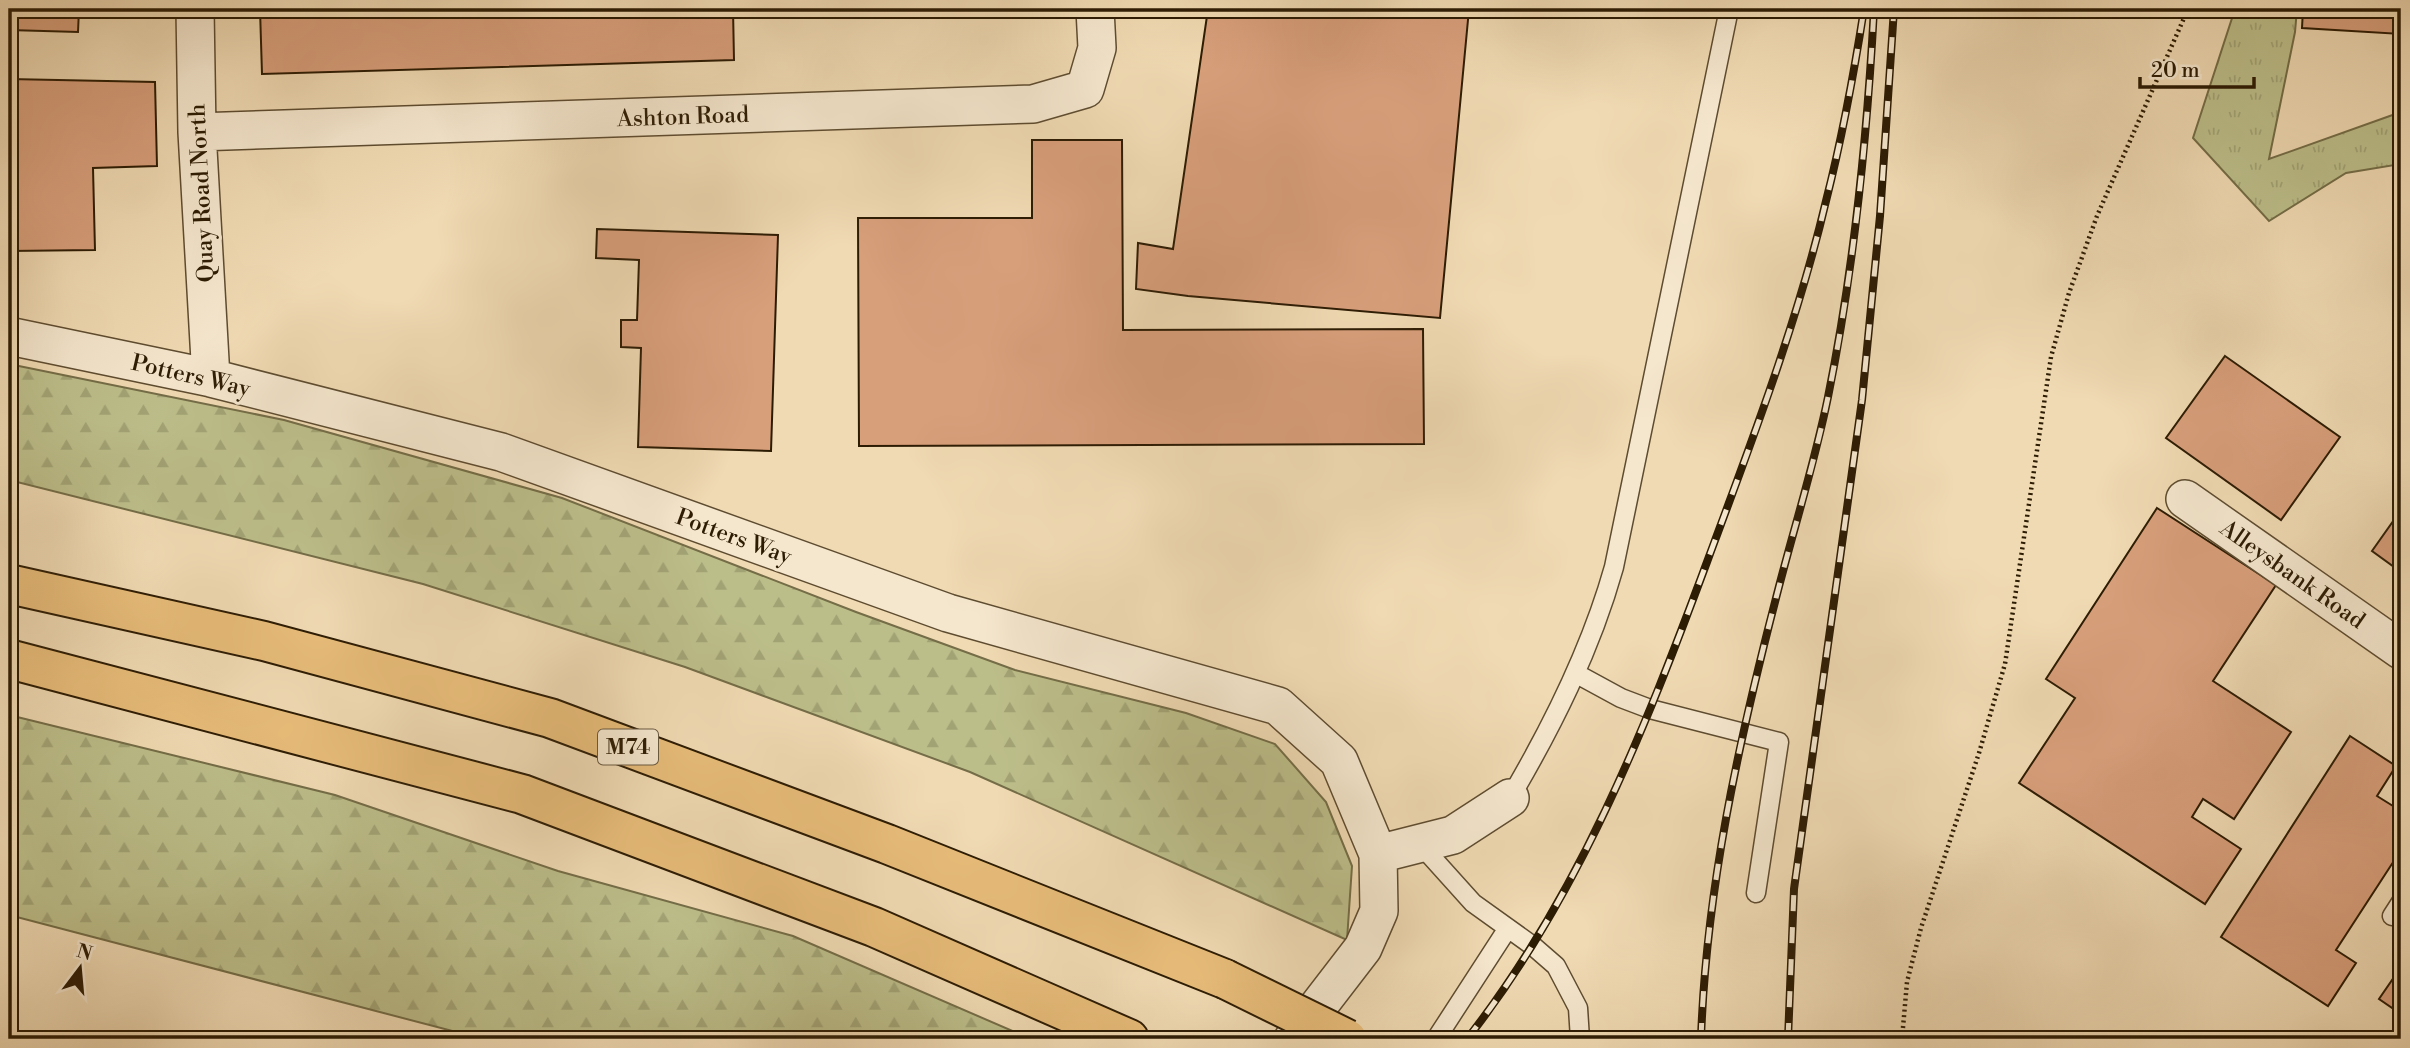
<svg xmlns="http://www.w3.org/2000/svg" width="2410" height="1048" font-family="'Libre Bodoni',serif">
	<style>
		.grass { fill: url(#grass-tufts); stroke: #746d47; stroke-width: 2 }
		.forest { fill: url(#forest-firs); stroke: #746d47; stroke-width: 2 }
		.building { fill: #d89f7b; stroke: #2d1c04; stroke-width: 2 }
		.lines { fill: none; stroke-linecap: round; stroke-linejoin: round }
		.service-casing { stroke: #5e4c30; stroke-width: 21 }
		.minor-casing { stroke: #5e4c30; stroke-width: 40 }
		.motorway-casing { stroke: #2d1c04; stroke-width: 42 }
		.path { stroke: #2d1c04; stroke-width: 4.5; stroke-dasharray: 2 3.5; stroke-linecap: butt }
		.service { stroke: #f5e7ce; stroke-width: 18 }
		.minor { stroke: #f5e7ce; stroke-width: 37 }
		.motorway { stroke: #e8bd7a; stroke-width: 38 }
		.rail-casing { stroke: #2d1c04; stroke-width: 8 }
		.rail { stroke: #f5e7ce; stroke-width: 5; stroke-dasharray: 16; stroke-linecap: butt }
		.motorway-bridge-casing { stroke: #2d1c04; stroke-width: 42; stroke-linecap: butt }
		.motorway-bridge { stroke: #e8bd7a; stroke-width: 38 }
		.labels { text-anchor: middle; stroke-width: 6; stroke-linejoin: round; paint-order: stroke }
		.shield { fill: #f5e7ce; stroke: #695941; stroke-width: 2 }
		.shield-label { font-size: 21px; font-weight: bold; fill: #2d1c04 }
		.street-label { font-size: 23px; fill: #2d1c04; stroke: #f5e7ce }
	</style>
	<defs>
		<pattern id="grass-tufts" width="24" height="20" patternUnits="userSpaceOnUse" patternTransform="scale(1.75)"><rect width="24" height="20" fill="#bcbe8a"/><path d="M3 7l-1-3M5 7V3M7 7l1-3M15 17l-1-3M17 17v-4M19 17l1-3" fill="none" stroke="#a2a375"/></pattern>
		<pattern id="forest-firs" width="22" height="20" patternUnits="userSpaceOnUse" patternTransform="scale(1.75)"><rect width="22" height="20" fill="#bcbe8a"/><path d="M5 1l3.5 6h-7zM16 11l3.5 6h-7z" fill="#a2a375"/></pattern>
	</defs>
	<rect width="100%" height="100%" fill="#f0dab3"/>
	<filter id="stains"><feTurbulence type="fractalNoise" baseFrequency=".00286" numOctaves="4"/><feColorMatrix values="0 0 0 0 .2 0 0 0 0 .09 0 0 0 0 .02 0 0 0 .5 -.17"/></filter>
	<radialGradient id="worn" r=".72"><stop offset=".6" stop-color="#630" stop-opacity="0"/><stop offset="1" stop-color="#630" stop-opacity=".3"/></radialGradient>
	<!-- grass -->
	<path class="grass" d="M2235,9H2297L2295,32L2269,159L2401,112V164L2346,173L2269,221L2193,138Z"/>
	<!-- forest -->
	<path class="forest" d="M9,364L284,420L562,498L856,612L1015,670L1186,713L1275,744L1326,802L1352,866L1347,940L970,772L685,667L423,584L9,480Z
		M9,715L335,795L558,871L793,936L1031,1039H483L9,915Z"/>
	<!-- building -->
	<path class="building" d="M9,9H79L78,32L9,30Z
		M260,9H733L734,60L262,74Z
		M1208,9H1469L1440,318L1188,296L1136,289L1138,243L1173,249Z
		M2303,9H2401V34L2302,28Z
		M9,79L155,82L157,166L93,168L95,250L9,251Z
		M1032,140H1122L1123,330L1423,329L1424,444L859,446L858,218H1032Z
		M597,229L778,235L771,451L638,447L641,348L621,347V320H637L639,260L596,258Z
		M2225,356L2340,437L2281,520L2166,438Z
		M2157,508L2276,585L2213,681L2291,732L2234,819L2203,799L2192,817L2241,849L2205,904L2019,783L2075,698L2046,679Z
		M2401,510V572L2372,551Z
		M2350,736L2396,766L2377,796L2401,811V850L2336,950L2356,963L2328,1006L2221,937Z
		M2401,967V1014L2379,999Z"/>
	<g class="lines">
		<!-- service casing -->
		<g class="service-casing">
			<path id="service" d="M1575,673L1621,698L1650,709L1779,742L1756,893
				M1510,798C1553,725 1591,649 1614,567L1729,9
				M1419,843L1473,903L1533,946L1556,966L1578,1008L1580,1039
				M2392,916L2401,902
				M1436,1039L1508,928"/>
		</g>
		<!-- minor casing -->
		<g class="minor-casing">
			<path id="minor" d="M195,9L197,132L211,378
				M197,132L1033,104L1085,89L1097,48L1095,9
				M9,336L211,378L501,452L948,613L1278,706L1339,761L1378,854L1379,911L1363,948L1293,1039
				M2185,499L2401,650
				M1378,854L1453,835L1510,798"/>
		</g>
		<!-- motorway casing -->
		<g class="motorway-casing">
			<path id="motorway" d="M9,584L264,641L550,718L887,844L1225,979
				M9,659L522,794L874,927L1129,1039"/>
		</g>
		<!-- path -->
		<path class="path" d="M1902,1039L1907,982L1921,928L1979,753L2005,664L2051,357L2069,293L2097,216L2188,9"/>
		<!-- service -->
		<use href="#service" class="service"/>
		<!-- minor -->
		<use href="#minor" class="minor"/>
		<!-- motorway -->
		<use href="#motorway" class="motorway"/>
		<!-- rail casing -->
		<g class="rail-casing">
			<path id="rail" d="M1467,1039C1578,898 1645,729 1707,562C1751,443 1797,324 1826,201C1842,138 1854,73 1864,9
				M1701,1039C1706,891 1738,745 1775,602C1792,534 1814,466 1828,397C1854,269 1867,139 1874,9
				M1788,1039L1794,889L1862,400L1880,216L1894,9"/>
		</g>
		<!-- rail -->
		<use href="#rail" class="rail"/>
		<!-- motorway-bridge casing -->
		<g class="motorway-bridge-casing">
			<path id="motorway-bridge" d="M1225,979L1347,1039"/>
		</g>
		<!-- motorway-bridge -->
		<use href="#motorway-bridge" class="motorway-bridge"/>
	</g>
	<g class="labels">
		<!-- shield labels -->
		<rect class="shield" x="598" y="729.5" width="60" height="35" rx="5"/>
		<g class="shield-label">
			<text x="628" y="754">M74</text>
		</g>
		<!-- street labels -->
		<g class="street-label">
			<text transform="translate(683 116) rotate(-2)" y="8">Ashton Road</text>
			<text transform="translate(201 193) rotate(-93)" y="8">Quay Road North</text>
			<text transform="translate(191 375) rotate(13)" y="8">Potters Way</text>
			<text transform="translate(734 536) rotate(20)" y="8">Potters Way</text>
			<text transform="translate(2293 574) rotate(35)" y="8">Alleysbank Road</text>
		</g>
	</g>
	<!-- margin -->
	<rect width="2410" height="1048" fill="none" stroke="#f0dab3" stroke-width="35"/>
	<rect x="10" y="10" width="2389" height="1027" fill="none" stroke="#2d1c04" stroke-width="3.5"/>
	<rect x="18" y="18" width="2375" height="1013" fill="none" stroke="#2d1c04" stroke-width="2"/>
	<!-- north arrow -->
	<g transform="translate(80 968) rotate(16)" stroke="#f5e7ce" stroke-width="5" paint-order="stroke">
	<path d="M0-5L12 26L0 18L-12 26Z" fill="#2d1c04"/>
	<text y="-10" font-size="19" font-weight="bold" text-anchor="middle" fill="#2d1c04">N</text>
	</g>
	<!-- scale -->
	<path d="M2140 77v10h114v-10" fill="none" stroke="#2d1c04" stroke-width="3.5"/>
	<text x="2151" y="77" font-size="21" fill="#2d1c04" stroke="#f5e7ce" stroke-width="5" paint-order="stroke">20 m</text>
	<rect width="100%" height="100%" filter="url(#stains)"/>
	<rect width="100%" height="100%" fill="url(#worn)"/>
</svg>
